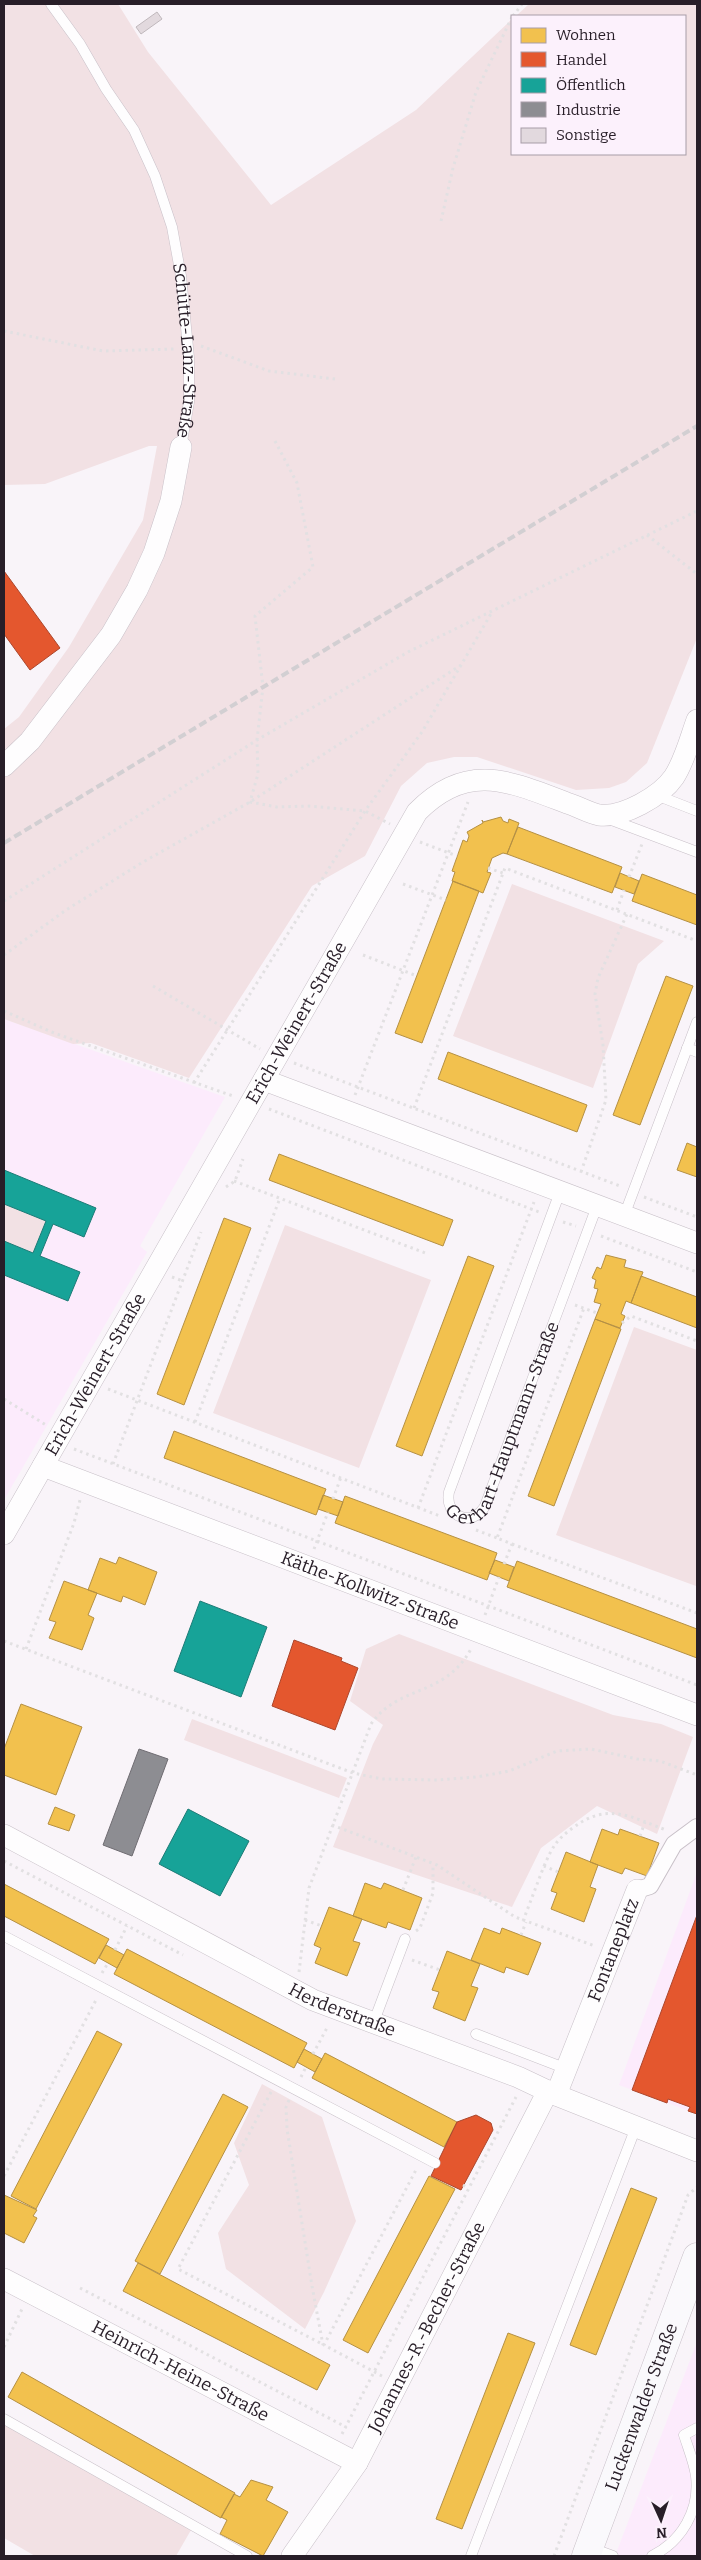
<svg xmlns="http://www.w3.org/2000/svg" width="701" height="2560" font-family="Bitter,serif">
	<style>
		.built { fill: #fcebfc }
		.green { fill: #f2e1e4 }
		.homes { fill: #f2c14e; stroke: #b59043 }
		.shops { fill: #e4572e; stroke: #ac462c }
		.public { fill: #17a398; stroke: #1c7b76 }
		.industry { fill: #8d8d92; stroke: #6f6c72 }
		.building { fill: #e2d9de; stroke: #c0b8bc }
		.lines { fill: none; stroke-linecap: round; stroke-linejoin: round }
		.service-casing { stroke: #c8c0c8; stroke-width: 11 }
		.pedestrian-casing { stroke: #c8c0c8; stroke-width: 18 }
		.minor-casing { stroke: #c8c0c8; stroke-width: 22 }
		.secondary-casing { stroke: #c8c0c8; stroke-width: 29 }
		.path { stroke: #e2e0e2; stroke-width: 3; stroke-dasharray: 2.5 4; stroke-linecap: butt }
		.service { stroke: #fefdfe; stroke-width: 10 }
		.pedestrian { stroke: #fefdfe; stroke-width: 16 }
		.minor { stroke: #fefdfe; stroke-width: 21 }
		.secondary { stroke: #faf9fc; stroke-width: 28 }
		.rail { stroke: #d2cfd2; stroke-width: 4; stroke-dasharray: 8 4; stroke-linecap: butt }
		.labels { text-anchor: middle; stroke-width: 5; stroke-linejoin: round; paint-order: stroke }
		.street-label { font-size: 18px; fill: #281e28; stroke: #fcf1fc }
	</style>
	<rect width="100%" height="100%" fill="#f9f4f9"/>
	<!-- built -->
	<path class="built" d="M4,1019L225,1097L140,1246L147,1252L4,1500Z
		M697,1872V2114L619,2085Z
		M697,2342V2556H615Z"/>
	<!-- green -->
	<path class="green" d="M4,4H118L148,52L271,205L416,110L512,19V154H685V16H516L529,4H697V638L647,763L626,782L609,788L576,790L477,757H454L427,763L401,786L365,856L312,886L189,1078L91,1043L73,1044L4,1019V729L19,717L69,647L143,520L157,446H149L45,484L4,485Z
		M512,884L664,941L638,964L593,1088L453,1036Z
		M4,1204L46,1221L33,1253L4,1241Z
		M285,1225L431,1280L359,1468L213,1413Z
		M634,1327L697,1350L696,1586L556,1535Z
		M399,1634L613,1715L661,1724L693,1737L657,1834L597,1806L541,1848L512,1907L333,1847L373,1744L383,1725L350,1701L366,1649Z
		M192,1719L347,1778L339,1798L184,1740Z
		M262,2084L322,2117L356,2221L324,2292L305,2329L226,2269L218,2233L249,2185L234,2143Z
		M4,2424L191,2530L176,2556H35L4,2538Z"/>
	<!-- homes -->
	<path class="homes" d="M501,817L503,821L508,823L509,819L519,823L507,854L503,853L492,858L487,872L491,873L483,893L452,881L455,872L452,871L463,840L467,842L469,836L467,832L483,823L482,820L483,822Z
		M518,827L622,867L612,893L507,854Z
		M620,873L639,881L634,894L615,887Z
		M642,874L697,895V925L632,901Z
		M453,881L479,891L422,1043L395,1033Z
		M666,976L693,986L640,1125L613,1115Z
		M448,1052L587,1105L577,1132L438,1079Z
		M687,1143L697,1147V1177L677,1170Z
		M279,1154L453,1220L443,1246L269,1180Z
		M224,1218L251,1228L184,1405L157,1394Z
		M606,1255L626,1260L624,1267L643,1272L631,1303L626,1301L621,1314L625,1316L620,1328L595,1319L601,1304L594,1302L598,1289L594,1288L596,1280L592,1278L597,1267L601,1269Z
		M468,1256L494,1266L422,1456L396,1446Z
		M641,1276L697,1297V1328L631,1303Z
		M595,1319L621,1329L554,1506L528,1496Z
		M174,1431L326,1489L316,1515L164,1458Z
		M323,1495L343,1502L338,1516L318,1509Z
		M345,1496L497,1553L487,1580L335,1523Z
		M119,1557L157,1572L145,1605L123,1596L121,1602L88,1590L100,1558L116,1564Z
		M495,1560L514,1567L509,1581L489,1573Z
		M517,1561L697,1629V1658L507,1587Z
		M64,1581L97,1593L88,1615L94,1618L82,1650L49,1638L56,1622L49,1620Z
		M21,1704L82,1727L56,1795L4,1775V1749Z
		M55,1807L75,1815L69,1831L48,1824Z
		M602,1829L618,1835L620,1829L659,1843L647,1876L625,1868L622,1874L590,1862Z
		M566,1852L598,1865L590,1887L596,1889L584,1922L551,1909L557,1893L551,1891Z
		M365,1883L381,1889L384,1883L422,1898L410,1930L388,1922L386,1928L353,1916Z
		M4,1884L109,1939L95,1964L4,1916Z
		M329,1907L362,1919L353,1941L360,1943L347,1976L315,1963L321,1948L314,1945Z
		M484,1928L500,1934L502,1928L541,1943L528,1975L506,1967L504,1973L471,1960Z
		M106,1945L124,1955L117,1968L99,1958Z
		M127,1949L307,2043L294,2068L114,1974Z
		M447,1951L480,1964L471,1986L478,1988L465,2021L433,2008L439,1992L432,1990Z
		M97,2031L122,2044L36,2209L11,2196Z
		M304,2049L322,2059L315,2072L297,2062Z
		M325,2053L457,2122L444,2147L312,2078Z
		M223,2094L248,2107L160,2274L135,2261Z
		M429,2176L455,2189L368,2353L343,2340Z
		M631,2188L657,2198L596,2355L570,2345Z
		M4,2195L37,2210L33,2216L37,2218L24,2243L4,2233Z
		M138,2263L330,2365L317,2390L123,2291Z
		M508,2333L535,2343L462,2529L436,2519Z
		M22,2372L235,2493L221,2518L8,2397Z
		M251,2480L273,2487L266,2500L288,2512L263,2556L220,2534L227,2520L221,2517L234,2494L240,2497Z"/>
	<!-- shops -->
	<path class="shops" d="M4,571L60,648L30,670L4,634Z
		M294,1640L342,1658L341,1661L358,1668L335,1730L272,1706Z
		M697,1915V2114L688,2111L690,2107L668,2099L667,2103L632,2090Z
		M476,2115L491,2123L493,2130L461,2190L431,2176L457,2122Z"/>
	<!-- public -->
	<path class="public" d="M4,1170L96,1208L84,1237L53,1224L40,1256L80,1272L68,1301L4,1275V1241L33,1253L46,1221L4,1204Z
		M200,1601L267,1627L241,1697L174,1671Z
		M188,1809L249,1841L220,1896L159,1864Z"/>
	<!-- industry -->
	<path class="industry" d="M139,1749L168,1759L132,1856L103,1845Z"/>
	<!-- building -->
	<path class="building" d="M157,12L162,19L141,34L136,27Z"/>
	<g class="lines">
		<!-- service casing -->
		<g class="service-casing">
			<g id="service">
				<path id="s1" d="M51,4L80,44L106,89L134,130L155,176L172,227L181,276L189,358V402L181,447"/>
				<path d="M656,795L697,811"/>
				<path d="M609,819L697,852"/>
				<path d="M687,1048L697,1052"/>
				<path id="s2" d="M560,1192L449,1492C444,1517 473,1528 485,1506L597,1206"/>
				<path d="M624,1216L697,1022"/>
				<path d="M4,1936L435,2163"/>
				<path d="M373,2024L405,1939"/>
				<path d="M476,2034L567,2069"/>
				<path d="M4,2419L247,2556"/>
				<path d="M591,2548L613,2556"/>
				<path d="M471,2556L636,2127"/>
				<path d="M652,2556C682,2541 700,2510 696,2476C694,2462 688,2448 684,2435L697,2428"/>
			</g>
		</g>
		<!-- pedestrian casing -->
		<g class="pedestrian-casing">
			<path id="pedestrian" d="M637,1890L650,1886L674,1844L697,1827"/>
		</g>
		<!-- minor casing -->
		<g class="minor-casing">
			<g id="minor">
				<path d="M4,766L30,741L111,635L137,590L154,553L171,501L181,447"/>
				<path d="M264,1080L697,1243"/>
				<path id="s3" d="M43,1466L697,1715"/>
				<path id="s4" d="M4,1534L417,812C467,761 509,781 567,803C577,806 589,813 599,815C623,818 661,796 674,777C685,760 690,739 697,720"/>
				<path id="s5" d="M4,1835L313,2000L518,2077L556,2095L697,2151"/>
				<path id="s6" d="M556,2095L637,1890"/>
				<path id="s7" d="M4,2279L357,2463"/>
				<path id="s8" d="M292,2556L357,2463L548,2091"/>
			</g>
		</g>
		<!-- secondary casing -->
		<g class="secondary-casing">
			<g id="secondary">
				<path id="s9" d="M586,2556L697,2257"/>
			</g>
		</g>
		<!-- path -->
		<path class="path" d="M513,16L522,4
			M441,221L453,168L476,92L512,17
			M4,331L103,351L175,349
			M201,346L269,371L335,379
			M275,441L297,483L313,567L255,616L263,687L257,740L258,774L250,802L277,807L308,806L365,811L390,824
			M647,535L697,574
			M420,842L457,856
			M488,868L503,873
			M629,877L642,844
			M403,884L446,900
			M4,901L257,740L408,652L697,511
			M617,910L624,890
			M4,955L66,910L143,862L250,802L461,665
			M363,955L417,976
			M153,986L260,1049
			M4,1011L54,1033L233,1096
			M294,1063L620,1186
			M194,1083L365,811L422,732L492,612
			M355,1095L468,802
			M414,1108L505,868L697,941
			M269,1109L539,1212
			M581,1172L606,1100L603,1045L595,994L598,978L627,914
			M234,1181L428,1254
			M226,1187L235,1181L243,1159
			M644,1197L697,1217
			M563,1222L576,1226
			M601,1236L697,1272
			M172,1277L183,1281
			M575,1305L597,1313
			M622,1323L631,1316L697,1341
			M108,1389L440,1516
			M4,1399L46,1425
			M195,1422L280,1198
			M74,1449L697,1685
			M113,1464L201,1232
			M333,1499L341,1477
			M418,1508L534,1202
			M476,1530L497,1538
			M512,1544L697,1613
			M314,1549L328,1512
			M504,1564L512,1544L497,1538L584,1308
			M485,1615L499,1577
			M4,1641L353,1773L382,1779L437,1780L477,1777L509,1771L557,1751L591,1749L637,1759L660,1761L697,1775
			M26,1649L74,1523L80,1500
			M332,1825L437,1865L515,1917L595,1946
			M640,1836L645,1822
			M4,1861L183,1955
			M544,1866C553,1846 556,1840 574,1827C608,1802 631,1817 666,1830
			M403,1890L416,1857
			M305,1920L322,1926
			M523,1921L544,1866L558,1872
			M416,1931L420,1928L433,1893V1864
			M521,1935L526,1922
			M115,1950L127,1926
			M412,1960L440,1970
			M299,1972L309,1888L371,1724C399,1684 444,1698 471,1649
			M102,1973L108,1963
			M313,2054L328,2026
			M301,2077L306,2067
			M271,2092L178,2269L324,2345
			M289,2100L286,2107L287,2129L312,2286L323,2345
			M4,2176L96,2000
			M463,2185L468,2188
			M80,2288L346,2427
			M4,2347L22,2309
			M382,2376L324,2345L417,2168
			M342,2434L516,2097
			M554,2556L688,2195L697,2187"/>
		<!-- service -->
		<use href="#service" class="service"/>
		<!-- pedestrian -->
		<use href="#pedestrian" class="pedestrian"/>
		<!-- minor -->
		<use href="#minor" class="minor"/>
		<!-- secondary -->
		<use href="#secondary" class="secondary"/>
		<!-- rail -->
		<path class="rail" d="M4,843L697,426"/>
	</g>
	<g class="labels">
		<!-- street labels -->
		<g class="street-label">
			<text dy="6" stroke="none"><textPath href="#s1" startOffset="380">Schütte-Lanz-Straße</textPath></text>
			<text dy="6" stroke="none"><textPath href="#s4" startOffset="589">Erich-Weinert-Straße</textPath></text>
			<text dy="6" stroke="none"><textPath href="#s4" startOffset="184">Erich-Weinert-Straße</textPath></text>
			<text dy="6" stroke="none"><textPath href="#s2" startOffset="454">Gerhart-Hauptmann-Straße</textPath></text>
			<text dy="6" stroke="none"><textPath href="#s3" startOffset="350">Käthe-Kollwitz-Straße</textPath></text>
			<text dy="6" stroke="none"><textPath href="#s6" startOffset="156">Fontaneplatz</textPath></text>
			<text dy="6" stroke="none"><textPath href="#s5" startOffset="381">Herderstraße</textPath></text>
			<text dy="6" stroke="none"><textPath href="#s8" startOffset="266">Johannes-R.-Becher-Straße</textPath></text>
			<text dy="6" stroke="none"><textPath href="#s7" startOffset="199">Heinrich-Heine-Straße</textPath></text>
			<text dy="6" stroke="none"><textPath href="#s9" startOffset="159">Luckenwalder Straße</textPath></text>
		</g>
	</g>
	<!-- border -->
	<rect width="701" height="2560" fill="none" stroke="#281e28" stroke-width="10"/>
	<!-- legend -->
	<rect x="511" y="15" width="175" height="140" fill="#fcf1fc" stroke="#a79da7"/>
	<rect x="521" y="28" width="25" height="15" fill="#f2c14e" stroke="#a79da7"/>
	<text x="556" y="40" font-size="15" fill="#281e28">Wohnen</text>
	<rect x="521" y="52" width="25" height="15" fill="#e4572e" stroke="#a79da7"/>
	<text x="556" y="65" font-size="15" fill="#281e28">Handel</text>
	<rect x="521" y="78" width="25" height="15" fill="#17a398" stroke="#a79da7"/>
	<text x="556" y="90" font-size="15" fill="#281e28">Öffentlich</text>
	<rect x="521" y="102" width="25" height="15" fill="#8d8d92" stroke="#a79da7"/>
	<text x="556" y="115" font-size="15" fill="#281e28">Industrie</text>
	<rect x="521" y="128" width="25" height="15" fill="#e2d9de" stroke="#a79da7"/>
	<text x="556" y="140" font-size="15" fill="#281e28">Sonstige</text>
	<!-- north arrow -->
	<g transform="translate(661 2520) rotate(177)" stroke="#fcf1fc" stroke-width="4" paint-order="stroke">
	<path d="M0-4L9 19L0 12L-9 19Z" fill="#281e28"/>
	<text y="-8" font-size="14" font-weight="bold" text-anchor="middle" fill="#281e28">N</text>
	</g>
</svg>
